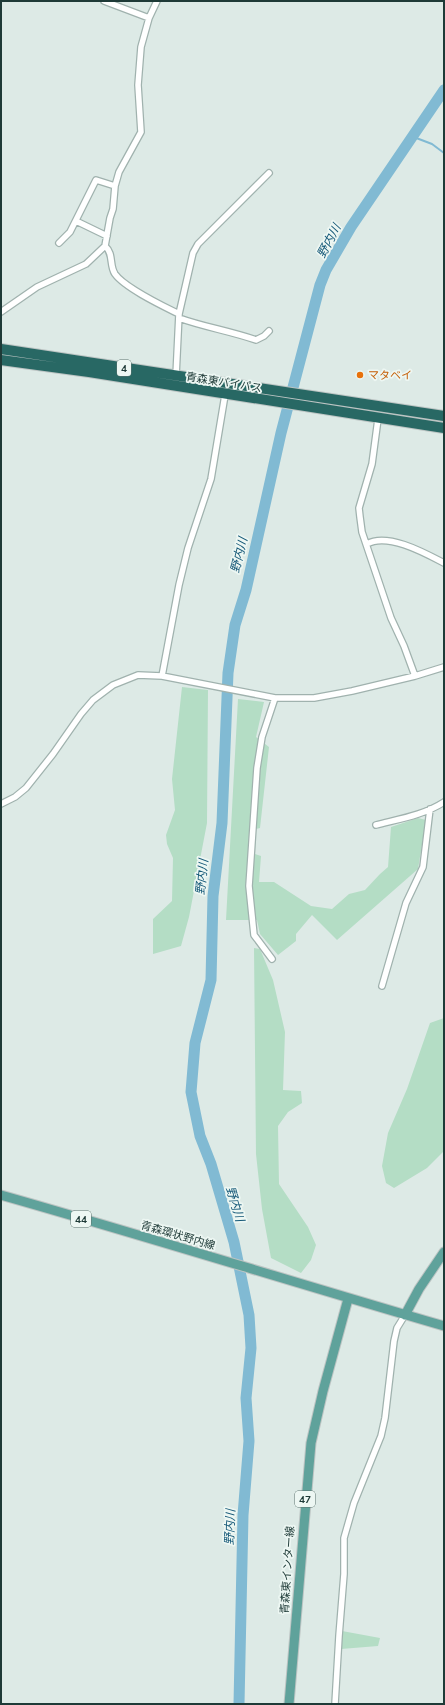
<svg xmlns="http://www.w3.org/2000/svg" width="445" height="1705" font-family="Mulish,'Noto Sans JP',sans-serif">
	<style>
		.green { fill: #b4ddc5 }
		.lines { fill: none; stroke-linecap: round; stroke-linejoin: round }
		.stream { stroke: #81bad3; stroke-width: 2 }
		.river { stroke: #81bad3; stroke-width: 11 }
		.street-casing { stroke: #a0b2ae; stroke-width: 8 }
		.primary-casing { stroke: #bcc4c3; stroke-width: 11 }
		.highway-casing { stroke: #bcc4c3; stroke-width: 12 }
		.street { stroke: #fff; stroke-width: 5.5 }
		.primary { stroke: #5fa29b; stroke-width: 9 }
		.highway { stroke: #286864; stroke-width: 10 }
		.food-dot { fill: #e8710a; stroke: #edf7f3; stroke-width: 1.5 }
		.labels { text-anchor: middle; stroke-width: 3.5; stroke-linejoin: round; paint-order: stroke }
		.shield { fill: #edf7f3; stroke: #5c736f; stroke-width: 1 }
		.shield-label { font-size: 10px; font-weight: bold; fill: #1e3a37 }
		.food-label { font-size: 11px; fill: #c56008; stroke: #edf7f3; text-anchor: start }
		.street-label { font-size: 11px; fill: #1e3a37; stroke: #edf7f3 }
		.water-label { font-size: 12px; font-style: italic; fill: #165978; stroke: #edf7f3 }
	</style>
	<rect width="100%" height="100%" fill="#ddeae6"/>
	<!-- green -->
	<path class="green" d="M182,687L208,690L207,823L189,917L181,946L153,954V919L172,901L173,858L167,844L166,835L175,810L172,779Z
		M238,699L264,702L256,737L269,747L260,828L256,829L255,854L261,856L259,882H274L311,906L332,909L349,894L365,890L380,874L388,867L391,827L418,818L426,820L418,869L337,940L312,915L296,934V941L278,955L260,934L257,920H226Z
		M254,948L260,949L273,980L285,1032L283,1090L301,1091L302,1103L288,1112L278,1126L279,1184L308,1227L316,1245L311,1260L301,1273L271,1258L262,1209L256,1154Z
		M444,1018V1151L427,1168L394,1188L386,1183L382,1166L388,1133L407,1089L430,1023Z
		M342,1631L380,1638L378,1646L341,1649Z"/>
	<g class="lines">
		<!-- stream -->
		<path class="stream" d="M411,136L432,144L444,153"/>
		<!-- river -->
		<path class="river" d="M239,1704L243,1515L249,1441L246,1398L251,1348L249,1315L234,1242L211,1164L200,1136L191,1092L195,1043L211,980L213,896L222,823L228,673L235,625L246,590L281,433L320,285L326,270L351,227L444,90"/>
		<!-- street casing -->
		<g class="street-casing">
			<path id="street" d="M104,1L149,18
				M76,221L107,236
				M59,243L70,232L96,180L115,186
				M105,246C114,254 109,265 115,274C125,288 163,306 179,314
				M1,312L37,287L86,264L105,246L110,218L113,209L115,186L119,172L141,132L138,85L141,47L149,18L157,1
				M179,318C204,327 230,331 256,340L264,336L269,331
				M176,376L179,314L193,253L198,244L269,173
				M378,419L372,464L359,508L360,517L362,532L391,618L404,646L415,676
				M367,544C387,532 425,553 444,563
				M162,676L179,585L188,548L211,479L225,395
				M1,804L15,797L26,788L53,754L81,714L93,700L113,685L138,675L162,676L275,698H314L352,691L415,676L444,667
				M376,825C399,819 424,815 444,802
				M272,959L254,935L249,886L257,768L262,737L275,698
				M382,986L406,903L423,867L430,809
				M335,1704L339,1636L344,1574V1538L354,1503L381,1436L385,1418L394,1341L397,1328L405,1315"/>
		</g>
		<!-- primary casing -->
		<g class="primary-casing">
			<path id="primary" d="M1,1195C149,1237 296,1283 444,1326
				M405,1315L419,1289L444,1252
				M289,1704L311,1443L323,1391L348,1299"/>
		</g>
		<!-- highway casing -->
		<g class="highway-casing">
			<path id="highway" d="M1,349L444,416
				M1,360L89,372L444,428"/>
		</g>
		<!-- street -->
		<use href="#street" class="street"/>
		<!-- primary -->
		<use href="#primary" class="primary"/>
		<!-- highway -->
		<use href="#highway" class="highway"/>
	</g>
	<!-- markers -->
	<circle class="food-dot" cx="360" cy="375" r="4"/>
	<g class="labels">
		<!-- shield labels -->
		<g class="shield">
			<rect x="117" y="360" width="14" height="16" rx="3"/>
			<rect x="71" y="1211" width="20" height="16" rx="3"/>
			<rect x="295" y="1491" width="20" height="16" rx="3"/>
		</g>
		<g class="shield-label">
			<text x="124" y="372">4</text>
			<text x="81" y="1223">44</text>
			<text x="305" y="1503">47</text>
		</g>
		<!-- food labels -->
		<g class="food-label">
			<text x="368" y="379">マタベイ</text>
		</g>
		<!-- street labels -->
		<g class="street-label">
			<text transform="translate(224 382) rotate(9)" y="4">青森東バイパス</text>
			<text transform="translate(178 1235) rotate(16)" y="4">青森環状野内線</text>
			<text transform="translate(287 1570) rotate(-86)" y="4">青森東インター線</text>
		</g>
		<!-- water labels -->
		<g class="water-label">
			<text transform="translate(329 241) rotate(-62)" y="4">野内川</text>
			<text transform="translate(239 555) rotate(-76)" y="4">野内川</text>
			<text transform="translate(202 877) rotate(-84)" y="4">野内川</text>
			<text transform="translate(235 1204) rotate(73)" y="4">野内川</text>
			<text transform="translate(230 1527) rotate(-88)" y="4">野内川</text>
		</g>
	</g>
	<!-- border -->
	<rect width="445" height="1705" fill="none" stroke="#1e3a37" stroke-width="4"/>
</svg>
